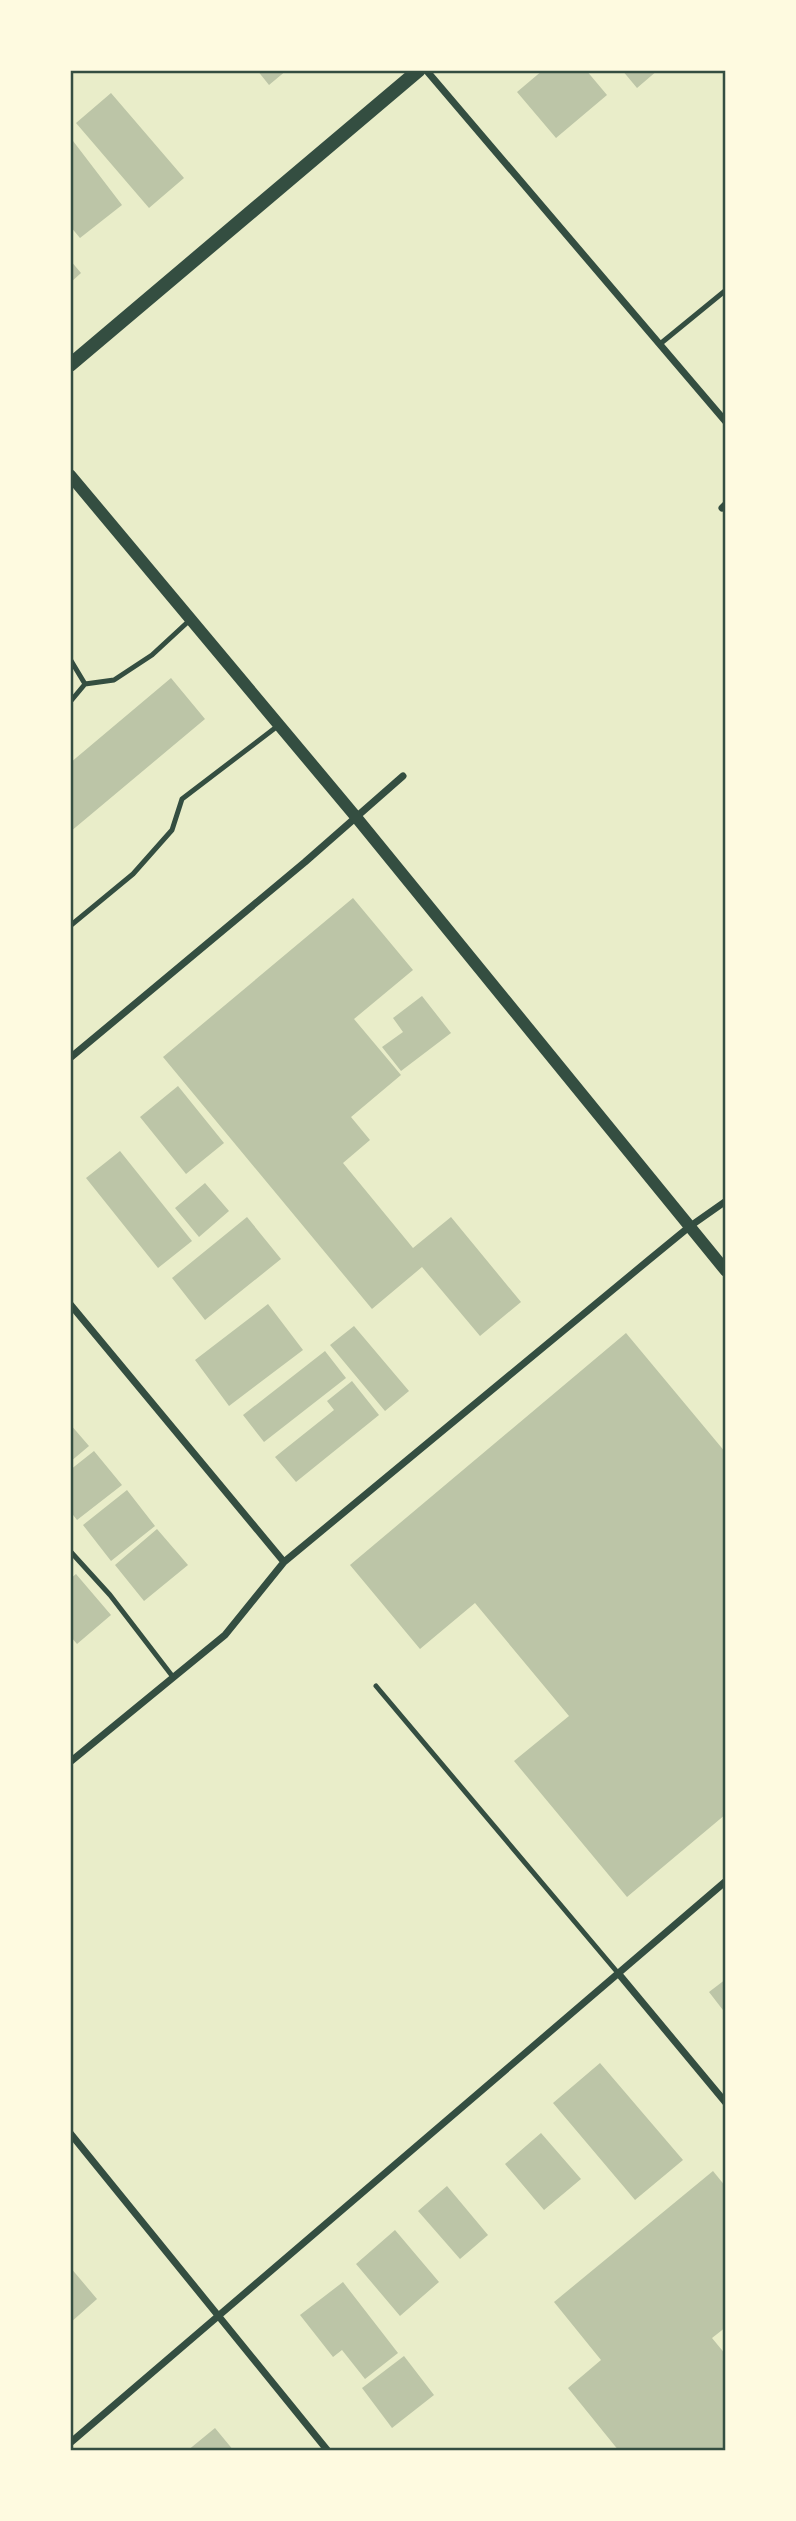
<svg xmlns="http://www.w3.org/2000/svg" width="796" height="2521" font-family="Signika,sans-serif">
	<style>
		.building { fill: #bcc5a7 }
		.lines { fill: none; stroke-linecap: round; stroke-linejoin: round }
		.service { stroke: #344e41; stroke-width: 5 }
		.minor { stroke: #344e41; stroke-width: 7 }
		.tertiary { stroke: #344e41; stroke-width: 12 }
		.secondary { stroke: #344e41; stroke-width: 14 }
		.neatline { fill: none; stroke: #344e41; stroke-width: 2.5 }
	</style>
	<rect width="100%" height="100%" fill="#e9edc9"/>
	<!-- building -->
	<path class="building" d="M257,70H287L269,85Z
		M543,70H586L607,95L556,138L517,92Z
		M622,70H658L637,88Z
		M111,93L184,178L149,208L76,123Z
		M70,137L122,205L80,238L70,226Z
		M70,260L81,273L70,283Z
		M171,678L205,719L70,832V763Z
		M353,898L413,970L354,1019L401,1075L351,1117L370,1140L343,1163L413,1248L451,1217L521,1302L480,1336L422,1267L372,1309L163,1057Z
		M422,996L451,1033L401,1071L382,1047L403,1032L393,1018Z
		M178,1086L224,1143L186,1174L140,1117Z
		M120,1151L192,1241L158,1268L86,1178Z
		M205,1183L229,1211L199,1237L175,1208Z
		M247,1217L281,1259L205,1320L172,1278Z
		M268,1304L303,1350L229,1406L195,1360Z
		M354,1326L409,1391L385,1411L330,1345Z
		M626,1333L726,1453V1814L627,1897L514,1761L569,1716L475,1603L420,1649L350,1565Z
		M325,1351L346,1378L264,1442L243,1415Z
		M352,1381L379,1415L296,1482L275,1457L334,1410L327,1401Z
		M70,1424L89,1446L70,1462Z
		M94,1451L122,1485L77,1520L70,1511V1470Z
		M127,1490L155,1526L111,1561L83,1525Z
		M157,1529L188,1565L144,1601L115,1565Z
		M76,1574L111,1615L77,1644L70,1636V1579Z
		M726,1979V2014L709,1992Z
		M600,2063L683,2160L635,2200L553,2103Z
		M541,2133L581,2179L544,2210L505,2164Z
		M713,2171L726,2187V2327L712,2338L726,2355V2451H619L568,2388L601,2360L554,2302Z
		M447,2186L488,2235L460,2259L418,2211Z
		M395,2230L439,2282L400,2316L356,2264Z
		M70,2267L97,2299L70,2323Z
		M343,2282L398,2353L365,2379L342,2350L333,2357L300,2315Z
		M404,2356L434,2395L392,2428L362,2388Z
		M215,2428L234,2451H187Z"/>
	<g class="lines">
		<!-- service -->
		<path class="service" d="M660,344L726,290
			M70,659L85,684
			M70,702L85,684L114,680L152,655L191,619
			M70,926L133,874L172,830L182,799L279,725
			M70,1551L110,1595L173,1677
			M376,1686L618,1973"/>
		<!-- minor -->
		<path class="minor" d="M426,70L726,422
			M722,508L726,504
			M70,1058L305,862L403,776
			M70,1304L284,1562
			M70,1762L225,1635L284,1562L650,1259L689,1227L726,1201
			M618,1973L726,2103
			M70,2133L328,2451
			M70,2443L726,1881"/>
		<!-- tertiary -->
		<path class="tertiary" d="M70,475L356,817L726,1271"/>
		<!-- secondary -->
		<path class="secondary" d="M70,365L419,70"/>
	</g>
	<!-- border -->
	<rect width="796" height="2521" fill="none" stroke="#fefae0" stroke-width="144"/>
	<rect x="72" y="72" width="652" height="2377" class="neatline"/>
</svg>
